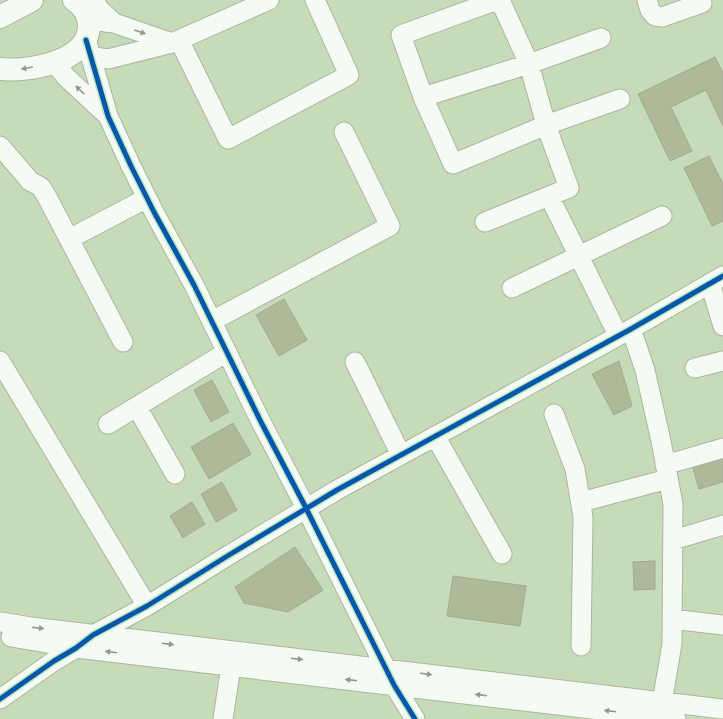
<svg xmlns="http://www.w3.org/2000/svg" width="723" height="719" font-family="'Roboto Serif',serif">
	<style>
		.building { fill: #aeb998; stroke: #a2ad8f }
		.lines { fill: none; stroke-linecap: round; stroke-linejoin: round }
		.minor-casing { stroke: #a8b89c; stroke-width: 21 }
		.major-casing { stroke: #a8b89c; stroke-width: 24 }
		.minor { stroke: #f6faf4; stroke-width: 19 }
		.major { stroke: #f6faf4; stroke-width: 22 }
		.cycleway-casing { stroke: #c2eaa9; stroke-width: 8 }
		.cycleway { stroke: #0057b8; stroke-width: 5 }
		.oneway { fill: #909a8a }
	</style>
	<rect width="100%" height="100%" fill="#c6dbb8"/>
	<!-- building -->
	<path class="building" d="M715,57L723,73V126L706,90L671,107L692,151L670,161L638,94Z
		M709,156L723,184V221L712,226L684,168Z
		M284,299L307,340L279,356L256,315Z
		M619,361L632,406L614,415L592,374Z
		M212,380L229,412L211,422L194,390Z
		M233,423L251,454L209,479L191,447Z
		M723,455V482L699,489L692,465Z
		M222,482L237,510L216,522L201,494Z
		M192,502L205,524L183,538L170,516Z
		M295,547L323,590L288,612L244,603L235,587Z
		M655,561V589L634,590L633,562Z
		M453,576L526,586L520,626L447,616Z"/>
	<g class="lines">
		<!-- minor casing -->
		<g class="minor-casing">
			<path id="minor" d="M95,0L98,8L114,23
				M497,0L401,35L423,97L453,164L546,125L620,99
				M647,0L650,10L655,16L662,17L702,3
				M89,20L114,23L172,43
				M86,40L108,116L131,166L154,212L194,285L261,422L306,508L394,685L415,719
				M179,40L228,139L349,75L315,0
				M90,56L108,59L172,43L269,0
				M54,62L66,77L107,115
				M423,97L529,64L601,38
				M0,146L30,181L41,187L47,197L123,342
				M549,196L618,335
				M485,222L569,188L546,125L529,64L500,0
				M69,239L147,198
				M710,283L723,326
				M512,288L662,216
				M212,321L390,226L344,132
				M631,329L645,370L661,441L673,504L672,644L660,714
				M0,361L147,606
				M355,362L401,455
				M695,368L723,361
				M137,407L175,474
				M554,414L575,469L583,517L581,646
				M108,424L227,352
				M435,436L502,554
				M665,465L723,448
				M581,502L668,479
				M673,540L723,525
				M672,619L723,625
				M0,622L31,627L723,709
				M11,637L76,648L676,719
				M0,699L54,661L76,648L93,635L147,606L229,555L337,490L631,329L723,276
				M223,719L231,666"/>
		</g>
		<!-- major casing -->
		<g class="major-casing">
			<path id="major" d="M0,17L32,0
				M0,69C28,72 89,62 89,26C89,15 83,6 74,0"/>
		</g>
		<!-- minor -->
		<use href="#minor" class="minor"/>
		<!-- major -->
		<use href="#major" class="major"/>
		<!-- cycleway casing -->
		<g class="cycleway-casing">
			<path id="cycleway" d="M86,40L108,116L131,166L154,212L194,285L261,422L306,508L394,685L415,719
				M0,699L54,661L76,648L93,635L147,606L229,555L337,490L631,329L723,276"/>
		</g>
		<!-- cycleway -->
		<use href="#cycleway" class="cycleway"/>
	</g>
	<!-- one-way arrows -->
	<defs><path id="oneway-solid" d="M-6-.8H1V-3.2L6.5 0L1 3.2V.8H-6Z"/></defs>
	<g class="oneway">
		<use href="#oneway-solid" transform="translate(140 32) rotate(19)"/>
		<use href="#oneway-solid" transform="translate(27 68) rotate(170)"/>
		<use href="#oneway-solid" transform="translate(80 90) rotate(-137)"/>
		<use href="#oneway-solid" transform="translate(38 628) rotate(7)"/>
		<use href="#oneway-solid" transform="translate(168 644) rotate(7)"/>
		<use href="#oneway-solid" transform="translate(111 652) rotate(-173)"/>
		<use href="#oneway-solid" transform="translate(297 659) rotate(7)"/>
		<use href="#oneway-solid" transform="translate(426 674) rotate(7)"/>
		<use href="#oneway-solid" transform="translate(351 680) rotate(-173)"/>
		<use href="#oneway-solid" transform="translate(481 695) rotate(-173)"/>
		<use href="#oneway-solid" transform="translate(610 711) rotate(-173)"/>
	</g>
</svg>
